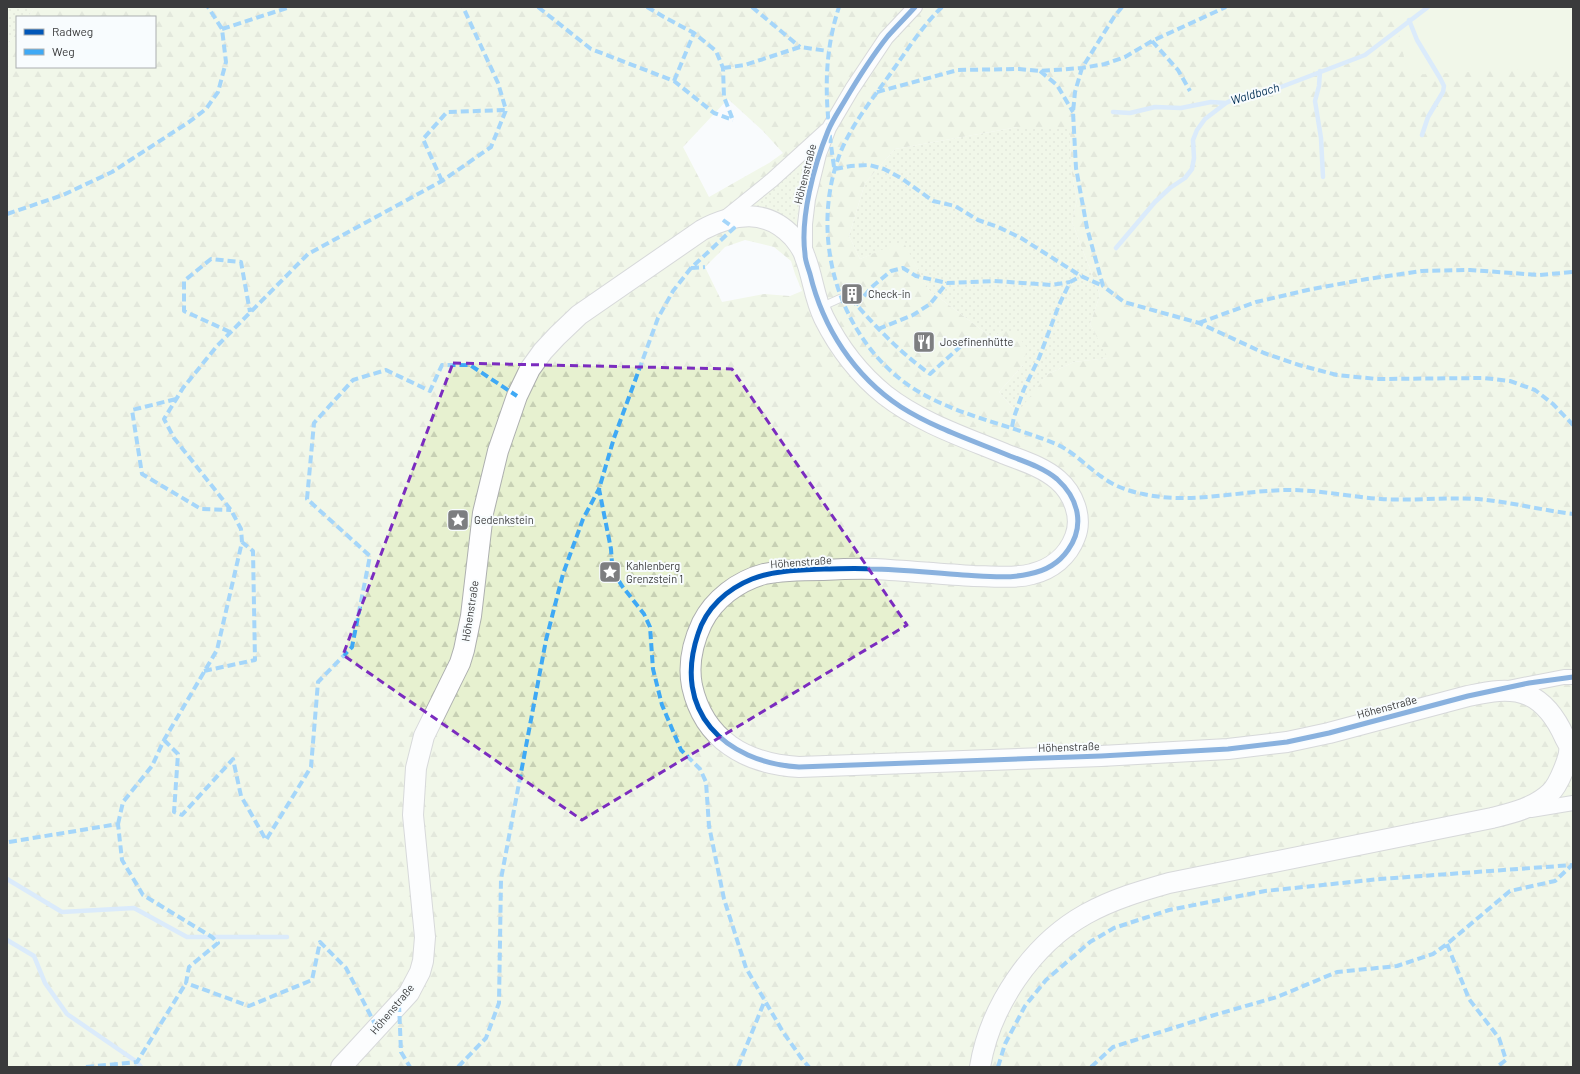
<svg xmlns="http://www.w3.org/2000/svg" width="1580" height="1074" font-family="Barlow,sans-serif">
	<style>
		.grass { fill: url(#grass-dots) }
		.forest { fill: url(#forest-firs); fill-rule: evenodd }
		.green { fill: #e7f1d0 }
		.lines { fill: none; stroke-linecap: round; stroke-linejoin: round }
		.stream { stroke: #b5d7f9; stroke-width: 4.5 }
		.lane-casing { stroke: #adafaf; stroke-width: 9 }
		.street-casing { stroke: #adafaf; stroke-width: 16 }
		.secondary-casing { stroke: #adafaf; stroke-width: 22 }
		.lane { stroke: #fefeff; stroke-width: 7 }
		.street { stroke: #fefeff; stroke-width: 14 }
		.secondary { stroke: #fefeff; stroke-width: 20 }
		.quiet { stroke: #3fa9f5; stroke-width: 4; stroke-dasharray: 8 4; stroke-linecap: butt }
		.cycleway-casing { stroke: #f8fcfe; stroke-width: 8 }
		.cycleway { stroke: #0057b8; stroke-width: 5 }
		.marked { fill: none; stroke: #7b2cbf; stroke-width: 3; stroke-dasharray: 8 5; stroke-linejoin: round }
		.labels { text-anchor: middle; stroke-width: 4; stroke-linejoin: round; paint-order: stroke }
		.street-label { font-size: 11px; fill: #3a3b3c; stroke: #f8fcfe }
		.poi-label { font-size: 11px; fill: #3a3b3c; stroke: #f8fcfe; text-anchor: start }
		.water-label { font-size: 12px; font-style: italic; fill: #022f54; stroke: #f8fcfe }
	</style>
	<defs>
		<pattern id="grass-dots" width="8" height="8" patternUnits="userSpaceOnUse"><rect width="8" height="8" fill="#e7f1d0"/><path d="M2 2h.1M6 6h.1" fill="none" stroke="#c7d0b4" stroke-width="1.8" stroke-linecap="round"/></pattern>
		<pattern id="forest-firs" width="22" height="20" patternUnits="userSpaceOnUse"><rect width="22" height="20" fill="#e7f1d0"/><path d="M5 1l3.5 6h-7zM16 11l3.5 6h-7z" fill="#c7d0b4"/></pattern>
	</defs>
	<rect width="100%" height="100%" fill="#f9fbfd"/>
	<!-- grass -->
	<path class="grass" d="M7,7H35L28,17H17V32L7,46Z
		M1018,127H1070L1071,169L1077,199L1072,222L1100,295L1090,324L1109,358L1074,362L1048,374L1018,414L999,392L1023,365L1004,331L991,337L929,290L903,242L860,259L849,236L865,183L895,149Z
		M811,153C803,177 798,201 797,226L752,207L751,204Z"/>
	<!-- forest -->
	<path class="forest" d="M35,7H1573V1067H7V46L17,32V67H155V17H28ZM728,99L763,131L783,153L769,163L709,197L683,147ZM1018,127H1070L1071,169L1077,199L1072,222L1100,295L1090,324L1108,358L1074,362L1048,374L1017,413L999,392L1023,365L1027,348L1014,331H1004L991,337L929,290L903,241L860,259L849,236L865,183L895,149ZM811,153C803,177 798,201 797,226C779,214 776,207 752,207L751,205ZM745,240L774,247L791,261L795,274L802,291L790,296L764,294L722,302L705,267L725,247Z"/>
	<!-- green -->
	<path class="green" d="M1393,7H1573V67L1408,75Z"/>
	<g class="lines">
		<!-- stream -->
		<path class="stream" d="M1409,20L1417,40L1440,78L1444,86L1443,92L1428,117L1422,135
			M1320,71L1319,86L1315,101L1321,138L1323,177
			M1113,112L1130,113L1155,107L1181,108L1211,102L1226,103
			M1116,248L1155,202L1170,188L1185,178L1192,169L1194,158L1193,140L1197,130L1205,119L1226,103L1238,97L1281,87L1365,55L1428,7
			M7,879L62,912L134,908L187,937H287
			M7,940L34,956L45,983L67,1014L137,1062L141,1067"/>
		<!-- lane casing -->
		<g class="lane-casing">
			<path id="lane" d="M821,307L841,298"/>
		</g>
		<!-- street casing -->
		<g class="street-casing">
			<path id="street" d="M725,218L772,180L827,130
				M805,255V224L808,199L819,154L829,128L852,89L886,38L915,7
				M1508,688L1564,677H1573
				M1531,810L1573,803"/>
		</g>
		<!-- secondary casing -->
		<g class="secondary-casing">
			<path id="secondary" d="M341,1067L409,993L420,972L423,961L425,937L413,815L416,768L424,736L460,663L464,650L471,616L483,513L498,451L517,396L530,369L543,351L557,336L579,315L702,230C734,213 766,208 793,237C798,243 803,249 805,257C813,277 814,298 824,318C839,348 859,374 885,395C921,423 964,437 1005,454C1023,461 1043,467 1058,480C1073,493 1083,517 1075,537C1068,556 1052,569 1032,574C1014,579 993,576 974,576C941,574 908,571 875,569C858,568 840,569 823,570C803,570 783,570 764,574C738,581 714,599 702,623C693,642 688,665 692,686C704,740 746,764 799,767L1101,756L1228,749L1287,742L1329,733L1468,696C1487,692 1509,687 1528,695C1546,703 1557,720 1565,738C1566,740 1568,743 1569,746C1571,756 1558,786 1550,793C1534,808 1512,813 1492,818L1169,883C1141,891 1113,899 1086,914C1032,944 990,1006 980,1067"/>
		</g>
		<!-- lane -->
		<use href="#lane" class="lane"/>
		<!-- street -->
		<use href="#street" class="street"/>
		<!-- secondary -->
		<use href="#secondary" class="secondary"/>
		<!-- quiet -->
		<path class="quiet" d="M538,7L591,49L674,81L714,113L733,120
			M647,7L664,17L694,33L716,51L723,68L724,97L733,120
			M752,7L800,47
			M942,7C923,25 908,49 893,70C875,96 853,122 841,151C809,231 835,330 904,382C947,414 1006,423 1056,444C1074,452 1086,466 1102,477C1114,486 1128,491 1143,494C1191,505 1242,490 1290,490C1321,490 1351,497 1381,499C1413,501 1445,497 1478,499C1510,502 1541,510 1573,514
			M1122,7L1114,17L1082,68L1075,92L1073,112L1076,168L1087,228L1103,286L1124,302L1199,323L1264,353L1299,365L1337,375L1377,379L1484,378L1510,381L1535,390L1553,404L1573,425
			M222,29L290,7
			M1152,41L1178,70L1190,91
			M723,68L745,65L800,47L828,51
			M1040,71L1057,85L1073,112
			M674,81L694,33
			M877,92L958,70L1019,69L1040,71L1082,68L1105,64L1125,57L1152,41L1226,7
			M834,167C826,111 821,62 839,7
			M835,169L851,166L869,165L884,169L901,178L933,201L955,206L978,220L998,227L1021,238L1081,276L1103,286
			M442,181L423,139L447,112L506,110
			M7,214L63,195L112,172L189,122L206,109L218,92L226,62L222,29L208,7
			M723,220L734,228L691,268L673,291L658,318L614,438L599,489L611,549L612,563L616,576L622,586L644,614L650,627L653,669L662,705L681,750L700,769L706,782L709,826L724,899L746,968L783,1032L802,1059L809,1067
			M691,268L705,267
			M841,298L848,295C873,324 898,351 930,374L962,345
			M856,305L873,286L891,271L903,268L916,276L947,283L994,281L1052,285L1070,282
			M1199,323L1256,302L1312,289L1367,279L1422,271L1470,270L1539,275L1573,272
			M878,329L913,315L930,304L947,283
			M230,332L184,311V281L211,259L241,262L250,312
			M176,399L132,410L142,474L201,509L231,510
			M1012,427L1014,417L1024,389L1039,358L1059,305L1070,282L1081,276
			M204,671L255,660L253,551L242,542
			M164,740L178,754L174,812L182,815L233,759L241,796L266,840L311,767L318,682L352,647L370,556L307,499L314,423L353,380L386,370L430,391L442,365H470L517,396
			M118,824L123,802L152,766L164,740L217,650L242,542L241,529L231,510L174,438L164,419L183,388L217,346L308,254L442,181L491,147L506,110L498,83L463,7
			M9,842L118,824L122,860L143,895L212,937L218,943L189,967L186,983L249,1006L312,980L320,942L346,968L377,1028
			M1447,944L1469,999L1499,1038L1506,1060L1497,1067
			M399,1004L401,1052L410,1067
			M86,1067L137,1062L186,983
			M458,1067L486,1038L499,1003L501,879L546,640L563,574L583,519L599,489
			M738,1067L765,1000
			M998,1067L1005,1044L1025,1006L1046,980L1090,942L1114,928L1169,910L1265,891L1380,879L1573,865
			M1091,1067L1113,1047L1211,1016L1277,997L1337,972L1397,966L1433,954L1447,944L1510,891L1555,881L1572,865"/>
		<!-- cycleway casing -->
		<g class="cycleway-casing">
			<path id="cycleway" d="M915,7C906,17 897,26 888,36C872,56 857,80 844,102C838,112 832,121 828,131C814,165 800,218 805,254C805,261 808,267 810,274C823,328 854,376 901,407C934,428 974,441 1010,456C1026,462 1044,468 1057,479C1079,499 1085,526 1068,550C1059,563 1045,571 1029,574C1008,579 984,576 963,575C932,573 901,569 870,569C855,568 839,569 824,569C800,570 775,570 752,579C727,589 706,608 698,634C672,711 724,762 799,767L1101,756L1228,749L1287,742L1329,733L1468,696L1529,683L1573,677"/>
		</g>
		<!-- cycleway -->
		<use href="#cycleway" class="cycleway"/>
	</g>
	<!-- marked area -->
	<path d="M0 0H1580V1074H0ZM453,363L732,369L907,625L582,820L343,655Z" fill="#f9fbfd" fill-opacity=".55" fill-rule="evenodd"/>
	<path class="marked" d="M453,363L732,369L907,625L582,820L343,655Z"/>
	<!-- icons -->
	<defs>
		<g id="building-square" transform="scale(1.15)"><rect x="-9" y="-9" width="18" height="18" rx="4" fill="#7d7e80" stroke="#f8fcfe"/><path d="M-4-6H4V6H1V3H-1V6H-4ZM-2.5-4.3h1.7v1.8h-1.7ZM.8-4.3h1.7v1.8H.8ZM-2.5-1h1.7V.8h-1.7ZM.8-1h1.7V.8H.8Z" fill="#fff"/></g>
		<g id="restaurant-square" transform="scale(1.15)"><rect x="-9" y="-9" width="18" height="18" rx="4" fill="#7d7e80" stroke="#f8fcfe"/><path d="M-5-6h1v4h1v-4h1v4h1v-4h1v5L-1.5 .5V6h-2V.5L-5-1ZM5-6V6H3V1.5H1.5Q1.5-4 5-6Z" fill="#fff"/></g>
		<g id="sight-square" transform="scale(1.15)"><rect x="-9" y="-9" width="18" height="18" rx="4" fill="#7d7e80" stroke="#f8fcfe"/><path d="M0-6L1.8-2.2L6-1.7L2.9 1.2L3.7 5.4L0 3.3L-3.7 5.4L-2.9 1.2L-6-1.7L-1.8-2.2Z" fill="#fff"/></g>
	</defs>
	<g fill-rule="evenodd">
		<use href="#building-square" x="852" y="294"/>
		<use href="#restaurant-square" x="924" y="342"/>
		<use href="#sight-square" x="458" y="520"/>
		<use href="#sight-square" x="610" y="572"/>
	</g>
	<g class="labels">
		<!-- street labels -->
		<g class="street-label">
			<text transform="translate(805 174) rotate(-76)" y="4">Höhenstraße</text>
			<text transform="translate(801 562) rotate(-4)" y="4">Höhenstraße</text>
			<text transform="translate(470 611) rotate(-81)" y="4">Höhenstraße</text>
			<text transform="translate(1387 707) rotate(-15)" y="4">Höhenstraße</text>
			<text transform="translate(1069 747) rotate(-2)" y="4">Höhenstraße</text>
			<text transform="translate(392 1009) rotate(-50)" y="4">Höhenstraße</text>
		</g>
		<!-- poi labels -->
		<g class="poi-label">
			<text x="868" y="298">Check-in</text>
			<text x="940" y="346">Josefinenhütte</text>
			<text x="474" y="524">Gedenkstein</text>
			<text x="626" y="570">Kahlenberg<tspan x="626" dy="13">Grenzstein 1</tspan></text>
		</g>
		<!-- water labels -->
		<g class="water-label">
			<text transform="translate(1255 94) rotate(-16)" y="4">Waldbach</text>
		</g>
	</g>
	<!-- border -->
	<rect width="1580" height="1074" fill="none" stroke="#3a3b3c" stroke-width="16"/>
	<!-- legend -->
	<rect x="16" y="16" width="140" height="52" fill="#f8fcfe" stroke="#acafb0"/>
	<rect x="24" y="29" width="20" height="6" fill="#0057b8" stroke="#acafb0"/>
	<text x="52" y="36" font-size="12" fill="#3a3b3c">Radweg</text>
	<rect x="24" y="49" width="20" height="6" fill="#3fa9f5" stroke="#acafb0"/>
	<text x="52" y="56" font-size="12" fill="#3a3b3c">Weg</text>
</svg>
